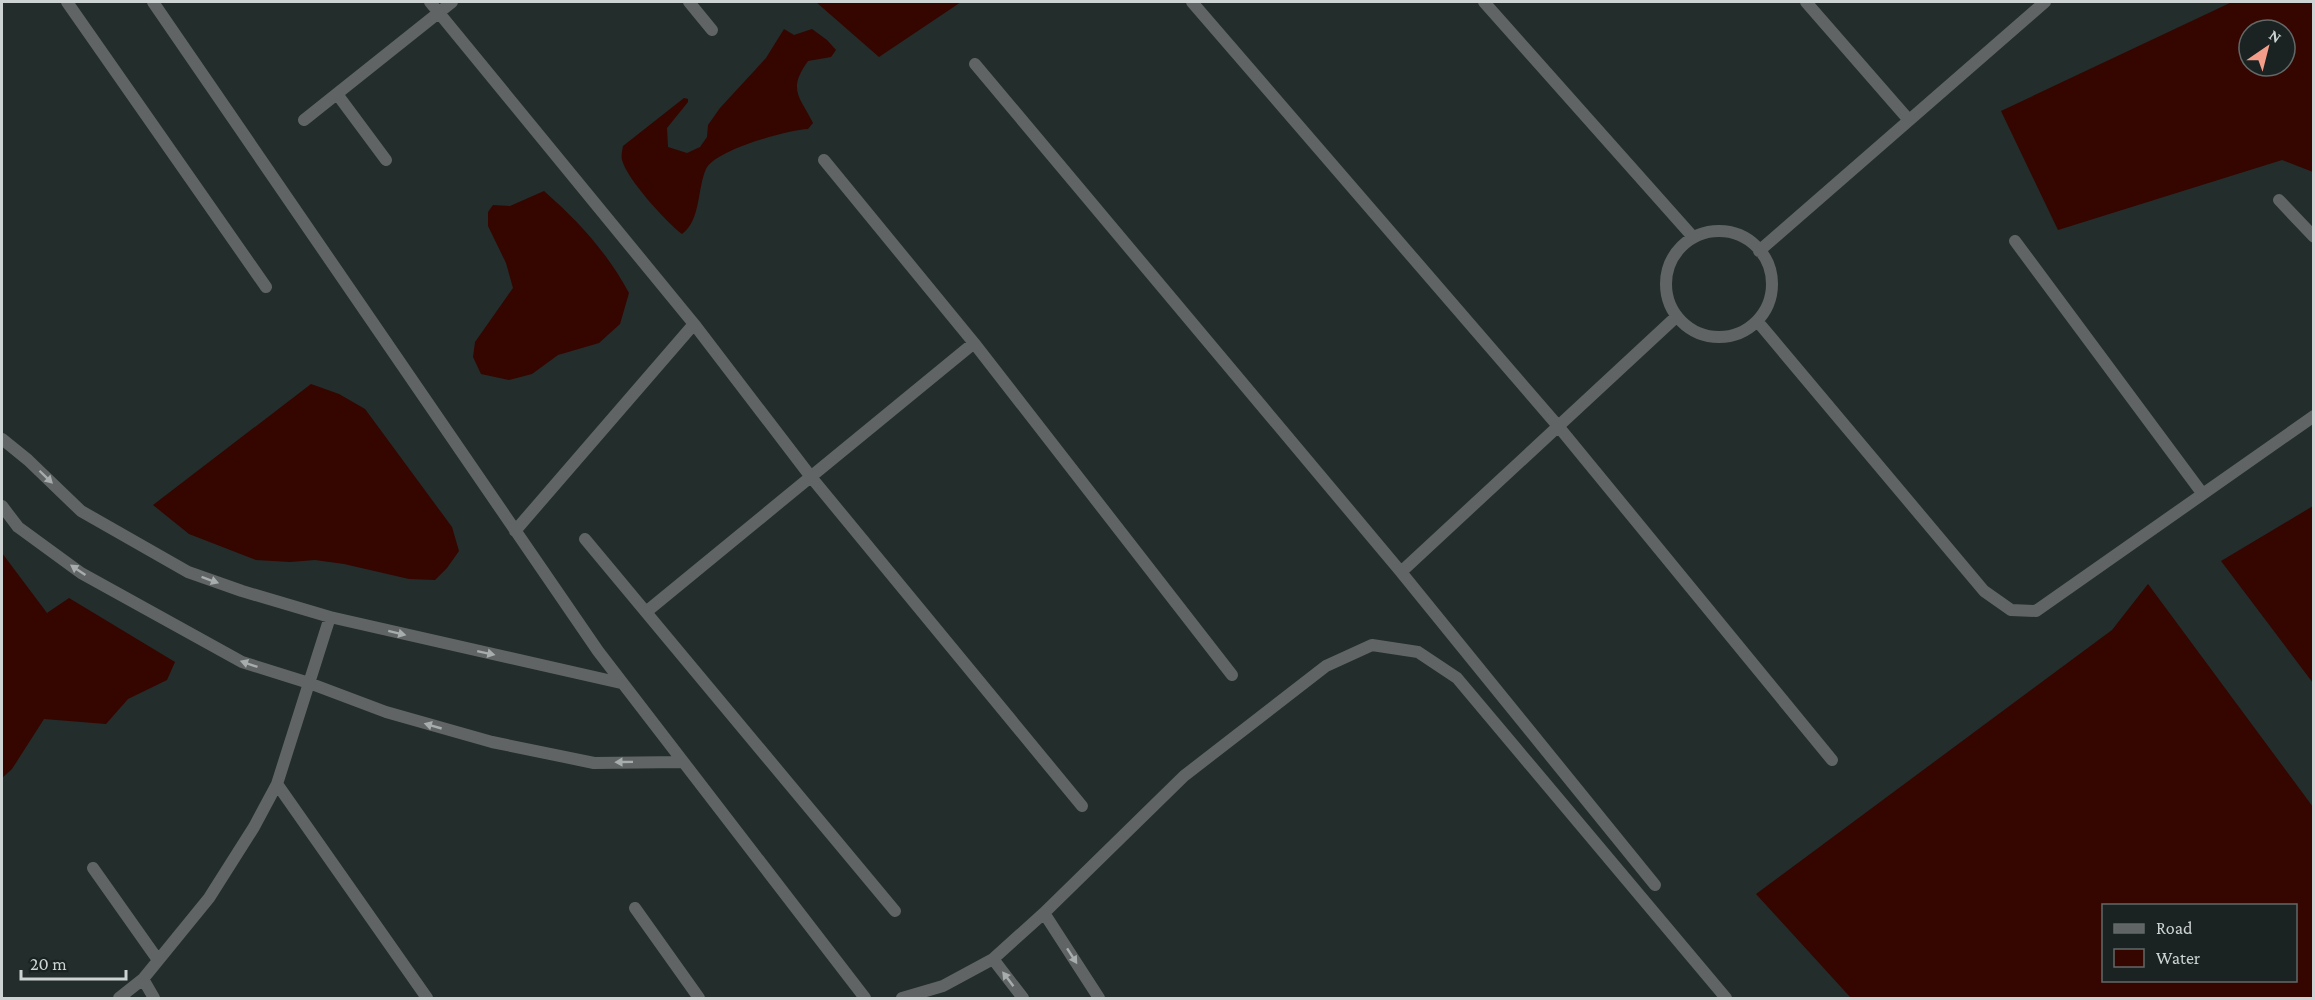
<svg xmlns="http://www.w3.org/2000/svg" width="2315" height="1000" font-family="'Crimson Pro',serif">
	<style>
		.water { fill: #350500; fill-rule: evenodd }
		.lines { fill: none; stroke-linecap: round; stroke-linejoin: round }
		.street { stroke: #606464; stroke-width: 12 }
		.oneway { fill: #a7acac }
	</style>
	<rect width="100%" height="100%" fill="#232d2b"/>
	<!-- water -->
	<path class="water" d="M816,2H961L879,57Z
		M2232,2H2313V172L2282,160L2058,230L2001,111ZM2249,30H2285V66H2249Z
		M784,29L794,35L812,29L827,40L836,50L831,57L808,61C787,90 800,97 813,123L808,129C787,130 715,150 706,169C697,189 701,220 682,234C666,222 627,179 622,160C621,156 622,151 623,146L684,98L688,99V102L667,128L668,147L687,153L700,147L707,137L708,125L720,108L766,58Z
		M544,191C578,221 607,252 629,293L620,324L599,343L558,355L532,374L509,380L481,374L473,357L475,342L513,288L506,263L488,226V212L493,205L510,206Z
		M311,384L339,394L365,409L452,527L459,551L447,568L435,580L409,579L344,564L315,560L290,562L256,560L189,534L153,505Z
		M2313,506V683L2221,561Z
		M2,553L47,613L69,598L175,662L167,680L128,699L106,724L44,719L12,769L2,778Z
		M2148,584L2313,807V998H1851L1756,894L2112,630ZM2104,906H2296V980H2104Z"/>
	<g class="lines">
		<!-- street -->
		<path class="street" d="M67,2L266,287
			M153,2L598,651L865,998
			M430,2L694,324L811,477L1082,806
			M689,2L712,30
			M1192,2L1558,426L1832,760
			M1484,2L1693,237
			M1806,2L1908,119
			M975,64L1401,572L1676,317
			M337,94L386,160
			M304,120L452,2
			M824,160L974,343L1232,675
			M2279,200L2314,237
			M1666 284a53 53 0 1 1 106 0a53 53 0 1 1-106 0Z
			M2015,241L2202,493
			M1759,251L2045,2
			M1758,322L1984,591L2011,610L2036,611L2314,416
			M2,439L28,460L81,511L188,572L242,591L330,617L621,683
			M2,506L18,527L81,573L242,662L309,683L386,712L492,742L594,763L682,762
			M515,531L694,324
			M585,539L895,911
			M1401,572L1655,885
			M646,612L974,343
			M277,784L427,998
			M93,868L158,960
			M635,908L699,998
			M1044,913L1099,998
			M993,959L1023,998
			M143,979L154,998
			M119,998L143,979L209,898L254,827L277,784L330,617
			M902,998L943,986L993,959L1044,913L1184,776L1326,666L1372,645L1418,652L1457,678L1726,998"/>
	</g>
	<!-- one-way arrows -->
	<defs><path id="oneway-solid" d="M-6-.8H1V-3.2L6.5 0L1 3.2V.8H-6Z" transform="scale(1.5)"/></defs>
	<g class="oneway">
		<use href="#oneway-solid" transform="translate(46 477) rotate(44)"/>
		<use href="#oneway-solid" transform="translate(78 570) rotate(-146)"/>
		<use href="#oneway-solid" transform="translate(210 580) rotate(20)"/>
		<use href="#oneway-solid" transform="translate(397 633) rotate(14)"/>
		<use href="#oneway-solid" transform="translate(486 653) rotate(12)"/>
		<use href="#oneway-solid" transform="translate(249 664) rotate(-161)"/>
		<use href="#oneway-solid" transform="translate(433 726) rotate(-164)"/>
		<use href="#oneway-solid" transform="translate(624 762) rotate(179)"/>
		<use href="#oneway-solid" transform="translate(1072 956) rotate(57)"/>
		<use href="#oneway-solid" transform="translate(1008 979) rotate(-127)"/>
	</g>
	<!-- border -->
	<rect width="2315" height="1000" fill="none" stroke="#cdd3d2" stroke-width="6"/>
	<!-- legend -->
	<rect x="2102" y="904" width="195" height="78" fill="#1a2322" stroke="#626968" stroke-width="1.5"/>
	<rect x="2114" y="924" width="30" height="9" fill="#606464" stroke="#626968" stroke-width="1.5"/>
	<text x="2156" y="934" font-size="18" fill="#cdd3d2">Road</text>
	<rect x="2114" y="949" width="30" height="18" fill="#350500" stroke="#626968" stroke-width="1.5"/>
	<text x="2156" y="964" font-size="18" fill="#cdd3d2">Water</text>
	<!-- north arrow -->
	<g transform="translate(2267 48) rotate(35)"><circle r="28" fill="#1a2322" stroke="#626968" stroke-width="1.5"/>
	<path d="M0-4.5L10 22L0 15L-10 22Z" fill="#f49d8a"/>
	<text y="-9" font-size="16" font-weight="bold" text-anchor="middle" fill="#cdd3d2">N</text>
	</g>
	<!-- scale -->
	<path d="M21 970v9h105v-9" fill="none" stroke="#cdd3d2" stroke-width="3"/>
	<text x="30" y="970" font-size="18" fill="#cdd3d2" stroke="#1a2322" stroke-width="4.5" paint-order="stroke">20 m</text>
</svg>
